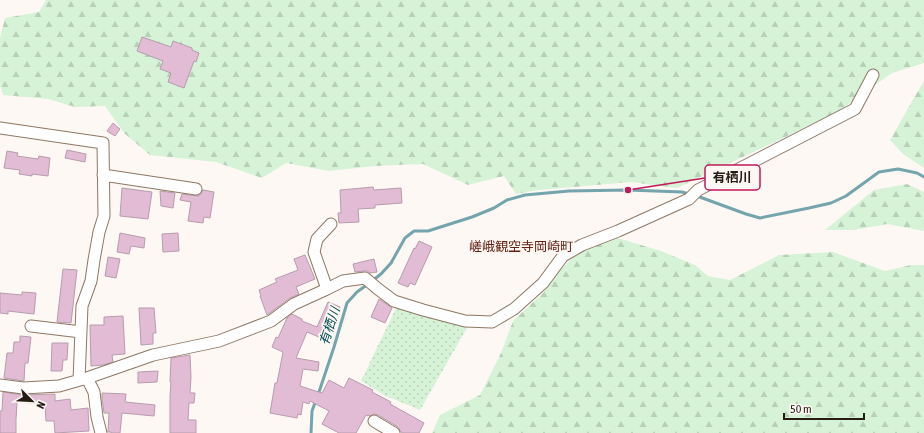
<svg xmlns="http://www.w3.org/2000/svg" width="924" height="433" font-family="'Asap Condensed','Noto Sans JP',sans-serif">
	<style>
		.grass { fill: url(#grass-dots) }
		.forest { fill: url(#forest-firs) }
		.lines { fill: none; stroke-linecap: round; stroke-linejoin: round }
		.stream { stroke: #74a4ac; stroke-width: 3 }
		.building { fill: #e1bcd4; stroke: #b79cad }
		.minor-casing { stroke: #8e7764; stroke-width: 13 }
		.minor { stroke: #fff; stroke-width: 11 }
		.labels { text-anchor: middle; stroke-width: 3.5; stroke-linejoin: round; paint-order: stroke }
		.neighbourhood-label { font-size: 13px; fill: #642113; stroke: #fdf8f4 }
		.water-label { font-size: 13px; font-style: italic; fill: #004b55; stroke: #fdf8f4 }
		.leader { fill: none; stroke: #c2185b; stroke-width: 1.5 }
		.callout-dot { fill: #c2185b; stroke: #fdf8f4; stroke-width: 1.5 }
		.callout { fill: #fdf8f4; stroke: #c2185b; stroke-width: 1.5 }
		.callout-label { font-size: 13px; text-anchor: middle; font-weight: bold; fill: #251c14 }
	</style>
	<defs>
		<pattern id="grass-dots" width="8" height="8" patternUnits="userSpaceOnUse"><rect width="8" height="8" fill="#d6f3d7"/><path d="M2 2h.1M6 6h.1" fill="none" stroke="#b8d0b8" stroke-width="1.8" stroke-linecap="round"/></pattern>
		<pattern id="forest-firs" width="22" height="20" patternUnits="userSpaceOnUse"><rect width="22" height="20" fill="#d6f3d7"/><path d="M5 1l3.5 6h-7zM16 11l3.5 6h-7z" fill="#b8d0b8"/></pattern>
	</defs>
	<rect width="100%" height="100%" fill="#fdf8f4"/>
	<!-- grass -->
	<path class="grass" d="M397,306L468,326L420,410L386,396L361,381Z"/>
	<!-- forest -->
	<path class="forest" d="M46,0H924V63L892,73L836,113L677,188L631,182L539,190L516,194L504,176L468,185L423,164L375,166L329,171L286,163L262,178L216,162L150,155L124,133L105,106L75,107L48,99L3,95L0,85V38L5,18L39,12Z
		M924,81V168L903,154L890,140L915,96Z
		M907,184L924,192V231L887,224L854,230H825L874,190Z
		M611,236L661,251L695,265L708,276L730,280L779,255L833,252L885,271L911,265H924V433H432L440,415L480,395L501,353L513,321L544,292L560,270L579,252Z"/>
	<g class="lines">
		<!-- stream -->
		<path class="stream" d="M697,196L746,214L760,218L809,208L831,203L846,196L879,172L898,169L917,173L924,177
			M372,281L381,274L391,263L405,238L414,231H428L472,217L494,208L507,200L525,195L569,191L628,190L682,192L689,194
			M318,395L334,347L347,303L357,292L368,284
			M311,433L312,411L316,400"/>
	</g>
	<!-- building -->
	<path class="building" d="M142,37L171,47L173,41L192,48V50L199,53L196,62L194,61L184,88L168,82L171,73L160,69L163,61L137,51Z
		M113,123L120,129L115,136L107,131Z
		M67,150L86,154L85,162L65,158Z
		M7,151L18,153L17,156L38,159L39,156L50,158L48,176L32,174V176L19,174L20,170L4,168Z
		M373,187L374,190L401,188L402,203L375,205V208L358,209L359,222L339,223L338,213H341L340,190Z
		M122,188L152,192L148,219L120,216Z
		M203,190L214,192L210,218L204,217L203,223L188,221L191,202L180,200L182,194L198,196L201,194Z
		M160,191L175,193L173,208L161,206Z
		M120,233L145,238L144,248L131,246L129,254L117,252Z
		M178,233L179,251L163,252L162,234Z
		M419,241L432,247L415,285L410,283L408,287L398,283L414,248L415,249Z
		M305,255L315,279L296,287L299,294L290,298L267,315L260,296H261L259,290L277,282L275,279L298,270L294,259Z
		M108,257L120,259L116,278L105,276Z
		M374,259L377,272L370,273L367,271H364L355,272L353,264Z
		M63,269L77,270L71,323L57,322Z
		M22,292L36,293L34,314L8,311V314L0,313V293L22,295Z
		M379,299L392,308L385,323L371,317Z
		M328,302L340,307L326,340L307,332L296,358L319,362L318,371L303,369L300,386L322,393L329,380L344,388L349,378L373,390L372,392L391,402L390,404L424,423L419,433H403L401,432L398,427L378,415L374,414L370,416L368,415V416L366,415L356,433H339L322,424L329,411L310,401L309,404L303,402L301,415L298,414L297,418L270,413L275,383H277L283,352L272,347L276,337L278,338L287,318L292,314L302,319V321L317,327Z
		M139,308H154L156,333H153V344L141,345Z
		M123,316L125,354L112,355L113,362L103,365L91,366L90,325H104V317Z
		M20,336L31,337L28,363H25L24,381L4,378L7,353H13L14,342H20Z
		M52,343H68L67,360H63L62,371H51Z
		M190,355L191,377L190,393H195L194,403H189L188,420H196V433H170V396L171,382H170L171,358Z
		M158,371L157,382L138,383V372Z
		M3,392L23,395L55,394V401L70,399L71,410L88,408L89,431L55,433L54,421H46L45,404L17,402L16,420V433H0V411H2Z
		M102,393L126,394L125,402L155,405L154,416L122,413L120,433H111V432H108L109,413H104L102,399Z"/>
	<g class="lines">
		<!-- minor casing -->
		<g class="minor-casing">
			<path id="minor" d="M0,128L103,143L104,216L99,232L94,260L91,281L82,306L79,380
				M103,175L196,189
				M327,289L314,252L317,239L331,224
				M31,326L81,332
				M87,378L94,392L97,417L101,433
				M0,385L23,388L59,386L87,378L153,355L219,341L271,321L294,304L327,289L343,281L365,278L378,289L394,301L423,310L465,321L492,322L514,309L543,283L563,256L582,245L618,231L689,199L698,190L855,109L873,75
				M374,421L394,433"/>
		</g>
		<!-- minor -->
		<use href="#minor" class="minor"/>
	</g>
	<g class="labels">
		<!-- neighbourhood labels -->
		<g class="neighbourhood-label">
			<text x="521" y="251">嵯峨観空寺岡崎町</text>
		</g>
		<!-- water labels -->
		<g class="water-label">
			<text transform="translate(329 326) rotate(-72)" y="5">有栖川</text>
		</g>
	</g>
	<!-- callouts -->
	<path class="leader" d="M628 190L705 178"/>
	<circle class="callout-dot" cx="628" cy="190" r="4"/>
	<rect class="callout" x="705" y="165" width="55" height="25" rx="4"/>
	<g class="callout-label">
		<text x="732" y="182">有栖川</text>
	</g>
	<!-- north arrow -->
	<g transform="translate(32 401) rotate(114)" stroke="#fdf8f4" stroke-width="3" paint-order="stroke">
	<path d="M0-3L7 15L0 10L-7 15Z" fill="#251c14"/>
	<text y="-6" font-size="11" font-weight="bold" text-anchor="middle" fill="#251c14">N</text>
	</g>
	<!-- scale -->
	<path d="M784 413v6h80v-6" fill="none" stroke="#251c14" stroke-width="2"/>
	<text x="790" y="413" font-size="12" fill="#251c14" stroke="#fdf8f4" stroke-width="3" paint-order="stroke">50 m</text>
</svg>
